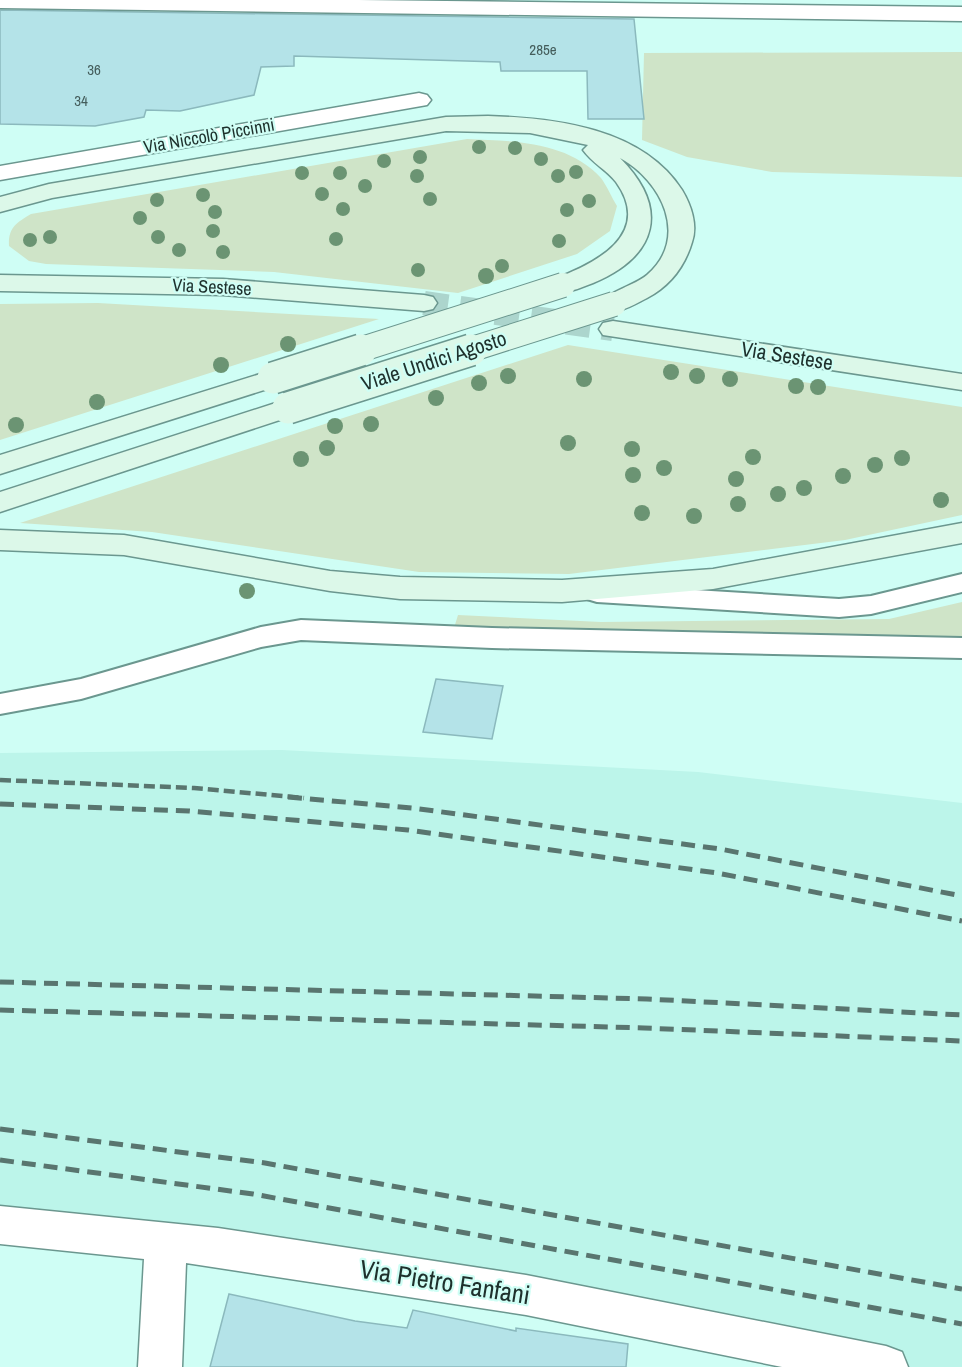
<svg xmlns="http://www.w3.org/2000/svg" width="962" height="1367" font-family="'Archivo Narrow',sans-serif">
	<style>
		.built { fill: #bcf5ea }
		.green { fill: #cfe4c8 }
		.building { fill: #b4e3e8; stroke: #8bb9bd; stroke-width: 1.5 }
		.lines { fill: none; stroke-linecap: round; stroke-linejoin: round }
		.secondary-tunnel { stroke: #acd5cd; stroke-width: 24; stroke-dasharray: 24 12; stroke-linecap: butt }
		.service-casing { stroke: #6b978f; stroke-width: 4 }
		.minor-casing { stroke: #6b978f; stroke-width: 3 }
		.secondary-casing { stroke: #6b978f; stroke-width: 3 }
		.service { fill: #fff; fill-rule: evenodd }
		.minor { fill: #fff; fill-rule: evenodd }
		.secondary { fill: #dcf8e9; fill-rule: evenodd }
		.rail-far1 { stroke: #59756f; stroke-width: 4.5; stroke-dasharray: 11 5; stroke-linecap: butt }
		.rail { stroke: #59756f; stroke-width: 5; stroke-dasharray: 14 8; stroke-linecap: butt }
		.secondary-bridge-far1-casing { stroke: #6b978f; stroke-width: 26; stroke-linecap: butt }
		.secondary-bridge-casing { stroke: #6b978f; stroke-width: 34; stroke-linecap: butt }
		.secondary-bridge-far1 { stroke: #dcf8e9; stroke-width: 24 }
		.secondary-bridge { stroke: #dcf8e9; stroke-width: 31 }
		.tree { fill: #6b9473 }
		.labels { text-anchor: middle; stroke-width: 4.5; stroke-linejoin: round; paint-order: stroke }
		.far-number-label { font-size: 15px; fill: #445d5b }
		.far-street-label { font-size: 18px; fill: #1e302c; stroke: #cffef5 }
		.street-label { font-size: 21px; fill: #1e302c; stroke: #cffef5 }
		.near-street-label { font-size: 26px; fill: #1e302c; stroke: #cffef5 }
	</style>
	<rect width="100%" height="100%" fill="#cffef5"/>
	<!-- built -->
	<path class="built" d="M282,750L698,772L962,803V1367H781L218,1247L0,1225V753Z"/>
	<!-- green -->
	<path class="green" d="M962,52V177L772,172L687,157L642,140L644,53Z
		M467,139C512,141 568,141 601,178C607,186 612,198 617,206L610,231L577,254L458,293L274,272L46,264L29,261L9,246C8,228 16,223 31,214Z
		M98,303L379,319L0,440V304Z
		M568,345L962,407V515L845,540L569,574L419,572L152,532L20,523Z
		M962,602V641L454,628L458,615L601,622L889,619Z"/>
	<!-- building -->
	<path class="building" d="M0,10L634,19L644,119H588L587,71H501L500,62L294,56V66L261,67L254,95L180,111L146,110L144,117L95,126L0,124Z
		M436,679L503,686L492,739L423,732Z
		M229,1294L355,1321L407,1328L413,1310L516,1331V1328L628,1344L626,1367H210Z"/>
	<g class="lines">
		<!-- secondary-tunnel -->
		<path class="secondary-tunnel" d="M424,303L613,329"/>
		<!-- service casing -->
		<g class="service-casing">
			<path id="service" d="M962,574V592L871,614L839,617L597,602L587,599L583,593L587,587L597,584L839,599L871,596Z
				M301,620L492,628L962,638V658L492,648L301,640L261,647L81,699L0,714V694L81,679L261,627Z"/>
		</g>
		<!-- minor casing -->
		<g class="minor-casing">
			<path id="minor" d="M0,0H359L962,7V21L0,8Z
				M419,93L427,95L431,100L427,105L0,180V166Z
				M0,1206L218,1228L526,1275L886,1346L902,1352L908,1367H782L526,1315L186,1263L182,1367H138L144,1259L0,1244Z"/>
		</g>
		<!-- secondary casing -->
		<g class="secondary-casing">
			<path id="secondary" d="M488,116C555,118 642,128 682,190C691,205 698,225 692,242C685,266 670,286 647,298C633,305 620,314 605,310L601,304C610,290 634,286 647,275C690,238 662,181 620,158C670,208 658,256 593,283C580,288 568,294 554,291L550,285L554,279C594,264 654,235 616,182C607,170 592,163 583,150L588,145L530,133L446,131L52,198L0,212V197L49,184L446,117Z
				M0,275L223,279L424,295L433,297L437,303L433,309L424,311L223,295L0,291Z
				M613,321L962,374V390L603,335L599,329L603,323Z
				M273,370L283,372L287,378L283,384L0,474V455Z
				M288,399L298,402L302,408L298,414L0,512V492Z
				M962,523V543L713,589L562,602L400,599L330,591L124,555L0,550V530L124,535L330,571L400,577L562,580L713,569Z"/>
		</g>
		<!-- service -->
		<use href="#service" class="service"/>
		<!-- minor -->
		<use href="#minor" class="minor"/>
		<!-- secondary -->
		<use href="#secondary" class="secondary"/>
		<!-- rail-far1 -->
		<path class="rail-far1" d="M0,780L194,788L304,798"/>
		<!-- rail -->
		<path class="rail" d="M288,797L412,808L720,849L962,896
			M0,804L189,811L408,830L717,873L962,921
			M0,982L647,999L962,1015
			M0,1010L644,1028L962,1041
			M0,1129L265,1163L962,1289
			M0,1160L253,1194L962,1324"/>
		<!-- secondary-bridge-far1 casing -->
		<g class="secondary-bridge-far1-casing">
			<path id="secondary-bridge-far1" d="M356,351L563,285
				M466,351L614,304"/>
		</g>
		<!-- secondary-bridge casing -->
		<g class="secondary-bridge-casing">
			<path id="secondary-bridge" d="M273,378L361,350
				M288,408L471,350"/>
		</g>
		<!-- secondary-bridge-far1 -->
		<use href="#secondary-bridge-far1" class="secondary-bridge-far1"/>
		<!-- secondary-bridge -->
		<use href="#secondary-bridge" class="secondary-bridge"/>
	</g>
	<!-- trees -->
	<g class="tree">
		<circle cx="479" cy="147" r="7"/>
		<circle cx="515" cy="148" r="7"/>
		<circle cx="420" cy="157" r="7"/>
		<circle cx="541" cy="159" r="7"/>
		<circle cx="384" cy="161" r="7"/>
		<circle cx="576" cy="172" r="7"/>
		<circle cx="302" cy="173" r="7"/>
		<circle cx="340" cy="173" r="7"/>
		<circle cx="417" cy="176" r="7"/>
		<circle cx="558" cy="176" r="7"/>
		<circle cx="365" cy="186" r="7"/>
		<circle cx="322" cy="194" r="7"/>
		<circle cx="203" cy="195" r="7"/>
		<circle cx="430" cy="199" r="7"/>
		<circle cx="157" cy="200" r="7"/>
		<circle cx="589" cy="201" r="7"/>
		<circle cx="343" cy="209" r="7"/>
		<circle cx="567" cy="210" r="7"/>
		<circle cx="215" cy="212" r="7"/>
		<circle cx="140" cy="218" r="7"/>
		<circle cx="213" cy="231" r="7"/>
		<circle cx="50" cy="237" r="7"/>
		<circle cx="158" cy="237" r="7"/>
		<circle cx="336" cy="239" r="7"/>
		<circle cx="30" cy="240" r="7"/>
		<circle cx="559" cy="241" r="7"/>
		<circle cx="179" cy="250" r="7"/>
		<circle cx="223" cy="252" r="7"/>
		<circle cx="502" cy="266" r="7"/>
		<circle cx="418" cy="270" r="7"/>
		<circle cx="486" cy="276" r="8"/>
		<circle cx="288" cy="344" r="8"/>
		<circle cx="221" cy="365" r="8"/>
		<circle cx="671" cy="372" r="8"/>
		<circle cx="508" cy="376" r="8"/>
		<circle cx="697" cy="376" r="8"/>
		<circle cx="584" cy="379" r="8"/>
		<circle cx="730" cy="379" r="8"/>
		<circle cx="479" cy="383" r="8"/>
		<circle cx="796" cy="386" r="8"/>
		<circle cx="818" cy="387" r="8"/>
		<circle cx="436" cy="398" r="8"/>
		<circle cx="97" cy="402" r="8"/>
		<circle cx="371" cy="424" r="8"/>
		<circle cx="16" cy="425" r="8"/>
		<circle cx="335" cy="426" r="8"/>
		<circle cx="568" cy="443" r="8"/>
		<circle cx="327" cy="448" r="8"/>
		<circle cx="632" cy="449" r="8"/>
		<circle cx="753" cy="457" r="8"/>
		<circle cx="902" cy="458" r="8"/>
		<circle cx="301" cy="459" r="8"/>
		<circle cx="875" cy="465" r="8"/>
		<circle cx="664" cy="468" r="8"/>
		<circle cx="633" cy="475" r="8"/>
		<circle cx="843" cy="476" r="8"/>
		<circle cx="736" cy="479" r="8"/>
		<circle cx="804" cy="488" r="8"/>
		<circle cx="778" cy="494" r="8"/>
		<circle cx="941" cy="500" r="8"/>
		<circle cx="738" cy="504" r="8"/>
		<circle cx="642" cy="513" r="8"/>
		<circle cx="694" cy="516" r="8"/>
		<circle cx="247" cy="591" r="8"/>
	</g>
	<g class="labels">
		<!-- far-number labels -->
		<g class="far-number-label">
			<text x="543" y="55">285e</text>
			<text x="94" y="75">36</text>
			<text x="81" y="106">34</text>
		</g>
		<!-- far-street labels -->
		<g class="far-street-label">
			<text transform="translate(209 136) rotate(-10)" y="6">Via Niccolò Piccinni</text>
			<text transform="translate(212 287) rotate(3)" y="6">Via Sestese</text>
		</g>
		<!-- street labels -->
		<g class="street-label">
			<text transform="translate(787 356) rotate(9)" y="7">Via Sestese</text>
			<text transform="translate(434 361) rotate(-18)" y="7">Viale Undici Agosto</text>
		</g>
		<!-- near-street labels -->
		<g class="near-street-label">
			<text transform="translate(445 1282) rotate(9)" y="9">Via Pietro Fanfani</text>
		</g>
	</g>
</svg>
